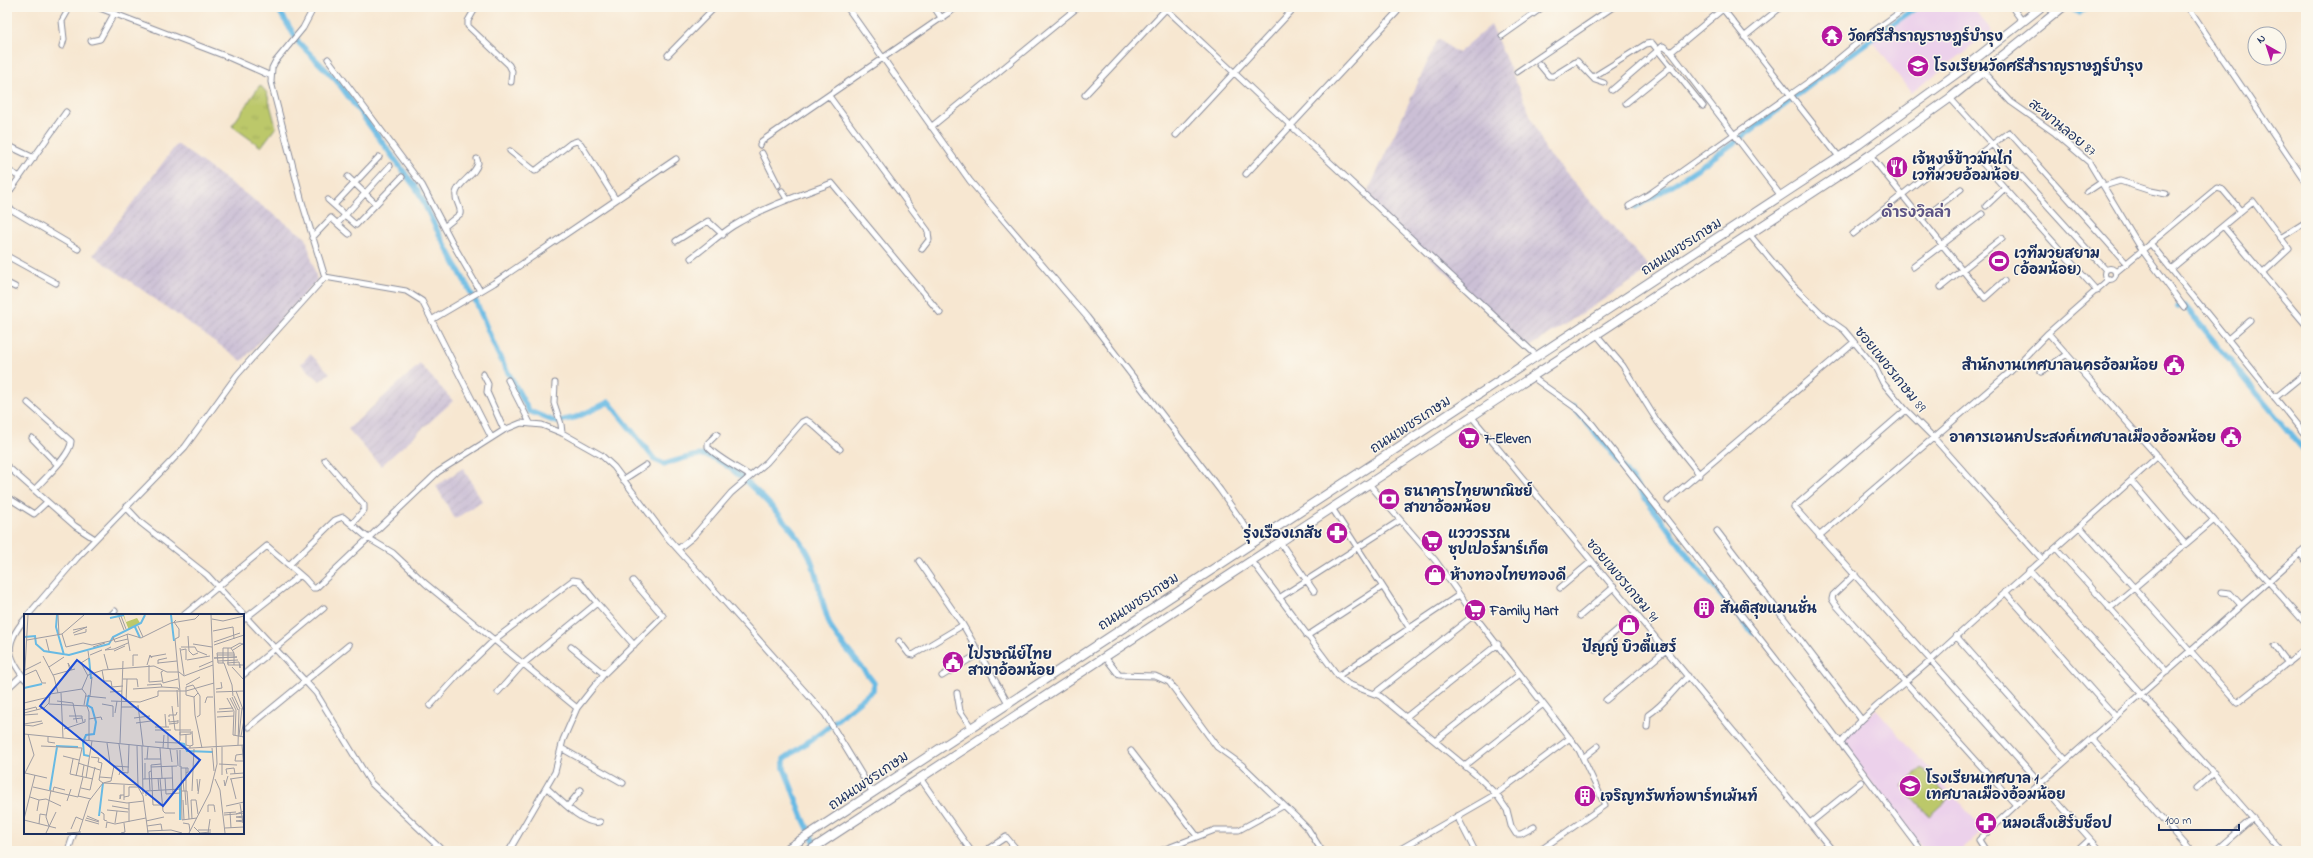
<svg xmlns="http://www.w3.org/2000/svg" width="2313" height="858" font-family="'Indie Flower','Playpen Sans Thai',sans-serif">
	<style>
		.built { fill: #ecd1eb }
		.industrial { fill: url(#industrial-furrows) }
		.park { fill: url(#park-tufts); stroke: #6c7c64 }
		.garden { fill: #bcc86a; stroke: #6c7c64 }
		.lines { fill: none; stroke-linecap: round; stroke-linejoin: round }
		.canal { stroke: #68bae4; stroke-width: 5.5 }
		.street-casing { stroke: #898b98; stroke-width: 7 }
		.primary-casing { stroke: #898b98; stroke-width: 10 }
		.street { stroke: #fff; stroke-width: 5 }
		.primary { stroke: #fff; stroke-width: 8 }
		.labels { text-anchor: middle; stroke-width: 3; stroke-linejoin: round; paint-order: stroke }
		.poi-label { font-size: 14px; font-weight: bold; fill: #1b2f5e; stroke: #fbf7ec; text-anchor: start }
		.street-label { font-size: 14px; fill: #1b2f5e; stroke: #fbf7ec }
		.neighbourhood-label { font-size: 15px; font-weight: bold; fill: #5f5687; stroke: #fbf7ec }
		.inset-river { fill: none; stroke: #68bae4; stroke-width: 2 }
		.inset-road { fill: none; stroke: #9f9da3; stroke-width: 1 }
		.view { fill: #1d4ed8; fill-opacity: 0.15; stroke: #1d4ed8; stroke-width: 2 }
		.inset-edge { fill: none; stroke: #1b2f5e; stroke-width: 2 }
	</style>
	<defs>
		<pattern id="industrial-furrows" width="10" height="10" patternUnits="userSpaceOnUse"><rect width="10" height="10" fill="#cbbfd5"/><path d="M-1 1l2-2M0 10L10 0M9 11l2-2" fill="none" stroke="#aea4b9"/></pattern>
		<pattern id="park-tufts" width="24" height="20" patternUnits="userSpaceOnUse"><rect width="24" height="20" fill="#bcc86a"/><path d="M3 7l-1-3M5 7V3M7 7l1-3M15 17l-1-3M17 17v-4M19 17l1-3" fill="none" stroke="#a1ac5e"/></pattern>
	</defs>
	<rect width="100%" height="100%" fill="#fbf7ec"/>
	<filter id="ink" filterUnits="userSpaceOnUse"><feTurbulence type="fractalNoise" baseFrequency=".025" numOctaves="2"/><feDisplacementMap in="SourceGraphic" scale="8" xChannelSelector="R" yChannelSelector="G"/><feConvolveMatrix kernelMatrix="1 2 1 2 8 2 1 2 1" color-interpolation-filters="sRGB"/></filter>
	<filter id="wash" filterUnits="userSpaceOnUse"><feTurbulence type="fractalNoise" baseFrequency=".012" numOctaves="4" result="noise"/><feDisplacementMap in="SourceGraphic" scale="16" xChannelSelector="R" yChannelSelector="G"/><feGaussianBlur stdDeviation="0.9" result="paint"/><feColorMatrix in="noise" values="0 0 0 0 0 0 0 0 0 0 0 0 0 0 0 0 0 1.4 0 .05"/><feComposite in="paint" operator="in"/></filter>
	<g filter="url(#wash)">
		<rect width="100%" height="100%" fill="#f7e7d1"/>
		<!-- built -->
		<path class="built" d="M1923,7H1972L1992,31L1911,93L1872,40Z
			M1876,709L1984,830L1961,851H1924L1839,741Z"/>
		<!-- industrial -->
		<path class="industrial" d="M1491,25L1546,151L1651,269L1528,348L1365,198L1438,39L1458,53Z
			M177,144L306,238L317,280L242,361L93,255Z
			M310,354L330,373L320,381L301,364Z
			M420,364L453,401L381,466L348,429Z
			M463,468L482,501L455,519L436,486Z"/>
		<!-- park -->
		<path class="park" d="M260,85L267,93L276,127L261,147L232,126Z"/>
		<!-- garden -->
		<path class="garden" d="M1922,768L1949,798L1929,816L1902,786Z"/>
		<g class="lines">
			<!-- canal -->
			<path class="canal" d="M277,7L299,43L337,81L418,191L437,230L477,304L497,352L529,411L556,422L577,417L609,402L655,460L664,464C677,461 695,453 708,456C735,463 797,530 809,555C819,576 822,613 833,631C845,649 861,665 874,683L873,690L822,732L784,759V768L804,820L819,851
				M2071,7L2079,13L2087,7
				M1635,207C1736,151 1821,71 1917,7
				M2178,307L2185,306L2306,453
				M1573,407L1609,449L1691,560L1752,632"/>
		</g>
	</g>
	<g filter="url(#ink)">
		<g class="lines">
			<!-- street casing -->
			<g class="street-casing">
				<path id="street" d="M97,7L228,57L271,76
					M314,7L303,28L275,62L272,68L271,82L302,202L325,277
					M476,7L468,21V26L509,65L512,71L511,82
					M847,7L970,181L1087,317L1220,490L1255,540
					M934,7L942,19
					M1164,7L1537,356
					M2018,7L2014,10L2023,22
					M2188,7L2306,182
					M1723,9L1840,158
					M1502,36L1543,7
					M1744,37L1781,7
					M91,41L100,39L114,14
					M62,46L64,39L62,21L70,7
					M1671,52L1781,196
					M668,55L715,7
					M328,59L422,185L453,244L480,291
					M1539,64L1549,76H1553L1577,61L1595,80L1604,83
					M1517,72L1613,7
					M1983,72L2011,102L2055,133L2089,162L2142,250L2184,307
					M1593,77L1646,44L1652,43L1703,106
					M1612,90L1663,46L1671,52L1724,8
					M1085,95L1166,9
					M829,96L928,231L929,240L922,249
					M1950,98L2106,270
					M1626,103L1672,66
					M931,127L1078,7
					M1176,135L1295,7
					M7,145L34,158
					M760,145L762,141L957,7
					M510,151L535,171L571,143L577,141L581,144L616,200
					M762,153L778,185
					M1870,155L1985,298L2004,281
					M7,170L20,177
					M1246,174L1397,12
					M2104,186L2120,181L2151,191L2166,194
					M782,191L787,199
					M2087,192L2102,182
					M7,195L66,112
					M328,200L356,225L376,204L348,177
					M376,204L402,177
					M334,205L379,157
					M1629,206L1648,195L1824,71L1860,41L1907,7
					M1986,206L2005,188
					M7,207L78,249
					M1922,219L1961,189
					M338,223L390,166
					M2223,226L2306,325
					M444,227L460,214C462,207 454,201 456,193C459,181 475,176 478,163L477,159
					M1749,234L1791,284L1824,316L1844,330L1875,367L1883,383L1906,410L1933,437L2042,559
					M1853,234L1942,163
					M2282,237L2306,222
					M312,238L331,218L349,234
					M676,241L708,221L723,235
					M2150,243L2306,436
					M7,256L56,283
					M691,258C705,248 719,235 733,226C764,207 798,196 832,183L940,313
					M1913,267L1982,214
					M2104.5 274a5.5 5.5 0 1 1 11 0a5.5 5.5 0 1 1-11 0Z
					M2171,269L2253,201L2289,249L2263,273
					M2116,272L2217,188L2223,190L2240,210
					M7,283L15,287
					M1941,287L2002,238
					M2097,291L1978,158L1979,154L2009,132L2127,264
					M433,319L494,283L676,159
					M2048,333L2306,624
					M1596,334L1623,366L1657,421L1700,475
					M2227,340L2250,320
					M2041,372L2067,354
					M2306,372L2302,376L2306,380
					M483,374L488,384L487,392L504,430
					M1532,377L1580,411L1593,425L1818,713L1922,851
					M508,380L530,423
					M555,383L554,403L561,424L562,433
					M2275,398L2302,376
					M28,403L71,441C72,454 43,480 34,490
					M1906,410L1794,507L2101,851
					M1471,416L1833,851
					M717,434L708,443V447C716,457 738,468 750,476
					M32,438L57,464
					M325,460L364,505V510L352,524
					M7,466L75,526L95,539
					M623,480L646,465
					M2131,481L2185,544
					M1369,484L1435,560L1474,615L1579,750L1605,805L1539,851
					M7,497L34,514L47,502
					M1668,500L1854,342
					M126,507L141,523L207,575L305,681L316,693L371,783L443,851
					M1332,508L1410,629
					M2080,527L2237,703L2306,648
					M1717,531L1861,719
					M1819,536L2010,372L2048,333L2109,279
					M1280,542L1314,591
					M2056,548L2167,672
					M678,549L693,537L731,493L767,462L802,422L806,420L811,423L840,449
					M2300,553L2306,561
					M919,561L963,625L1008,703
					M1252,561L1338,676L1348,684L1380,696L1476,775L1496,794L1507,810L1511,826L1516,834H1521L1534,827
					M289,565L335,520L343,517L368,538L393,553L426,584L577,708
					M2029,570L2215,775L2281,851
					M1855,574L1833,595L1832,599L1836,605L2016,805
					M1560,588L1592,561
					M2005,592L2116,717
					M2221,592L2230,593L2241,605
					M1279,598L1399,521
					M2109,609L2214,520
					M28,615L77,558L185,447L237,375L325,277L406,291L422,301L491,437
					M111,615L115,611
					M184,615L267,546L305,579L313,588H316L438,472L504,430L521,423L542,425L562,433L601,455L614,467L665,535L825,714L873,793
					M1580,616L1614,587
					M25,619C5,643 6,655 25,679
					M243,620L300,575
					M1307,636L1382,587
					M1956,636L2066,760
					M899,641L909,654L913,655L963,625
					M2275,646L2288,663
					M571,647L604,674
					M1595,649L1636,614
					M1105,657L1119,675L1155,676L1169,682L1217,747L1242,765L1297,818L1308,829L1322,851
					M243,675L324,608
					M942,676L980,653
					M1338,676L1459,595
					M7,689L22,675
					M498,692L523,664L597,603L634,645
					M957,693L960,711L971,727
					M1375,693L1474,615
					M1606,700L1666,650
					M430,706L457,676L494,640L573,580L579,581L597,603
					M1406,717L1498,644
					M249,727L349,645
					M1647,727L1648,715C1665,704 1674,689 1688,676
					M2091,738L2191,851
					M1435,741L1520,674
					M1841,743C1866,711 1900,688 1930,661C2005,591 2083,525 2158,456
					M561,748L623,783
					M1131,751L1197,836
					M1584,757L1598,746
					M1465,766L1542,705
					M920,778L971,851
					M547,788C559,799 584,826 600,822
					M2197,788L2214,773
					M568,806L581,790
					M1457,816L1475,851
					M1810,823L1861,782
					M68,851L74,833
					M509,851L555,772L563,740L577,708L604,674L663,616L633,581
					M985,851L1006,837L1018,851
					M1160,851L1215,830H1239L1283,806
					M1397,851L1496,794L1570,738
					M1986,851L1979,840L2016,805L2306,548
					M2077,851L2090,839
					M2215,851L2253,818"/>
			</g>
			<!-- primary casing -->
			<g class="primary-casing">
				<path id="primary" d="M784,851L1858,145L1960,71L2041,7
					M809,851L1870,155L1950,98L2063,7"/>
			</g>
			<!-- street -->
			<use href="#street" class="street"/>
			<!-- primary -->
			<use href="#primary" class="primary"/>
		</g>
	</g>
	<!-- icons -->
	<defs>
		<g id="temple-disc" transform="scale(1.15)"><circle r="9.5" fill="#b5179e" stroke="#fbf7ec"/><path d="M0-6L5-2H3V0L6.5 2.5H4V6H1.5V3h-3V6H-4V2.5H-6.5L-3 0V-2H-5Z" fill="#fff"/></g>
		<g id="school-disc" transform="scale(1.15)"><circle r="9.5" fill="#b5179e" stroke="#fbf7ec"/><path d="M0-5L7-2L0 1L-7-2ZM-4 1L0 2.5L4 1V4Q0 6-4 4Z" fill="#fff"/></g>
		<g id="restaurant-disc" transform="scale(1.15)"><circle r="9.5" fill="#b5179e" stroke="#fbf7ec"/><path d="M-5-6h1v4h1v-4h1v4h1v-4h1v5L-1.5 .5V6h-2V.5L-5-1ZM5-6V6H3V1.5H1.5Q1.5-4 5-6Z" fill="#fff"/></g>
		<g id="stadium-disc" transform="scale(1.15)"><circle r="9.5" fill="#b5179e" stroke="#fbf7ec"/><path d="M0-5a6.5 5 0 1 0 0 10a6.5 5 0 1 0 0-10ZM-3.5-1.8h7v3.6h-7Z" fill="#fff"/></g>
		<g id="civic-disc" transform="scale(1.15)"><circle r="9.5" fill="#b5179e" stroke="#fbf7ec"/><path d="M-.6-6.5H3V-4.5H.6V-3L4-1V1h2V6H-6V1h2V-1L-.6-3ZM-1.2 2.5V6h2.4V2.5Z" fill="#fff"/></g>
		<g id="supermarket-disc" transform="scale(1.15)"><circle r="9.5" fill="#b5179e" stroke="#fbf7ec"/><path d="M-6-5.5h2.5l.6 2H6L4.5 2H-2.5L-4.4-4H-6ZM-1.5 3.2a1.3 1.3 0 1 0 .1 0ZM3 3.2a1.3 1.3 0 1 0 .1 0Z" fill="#fff"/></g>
		<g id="bank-disc" transform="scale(1.15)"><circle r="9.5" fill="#b5179e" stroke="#fbf7ec"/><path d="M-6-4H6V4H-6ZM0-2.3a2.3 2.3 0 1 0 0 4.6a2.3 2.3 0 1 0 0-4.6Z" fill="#fff"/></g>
		<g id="pharmacy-disc" transform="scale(1.15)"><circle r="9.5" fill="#b5179e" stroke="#fbf7ec"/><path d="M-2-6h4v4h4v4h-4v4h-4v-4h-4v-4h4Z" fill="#fff"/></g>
		<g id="shop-disc" transform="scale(1.15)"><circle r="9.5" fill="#b5179e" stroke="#fbf7ec"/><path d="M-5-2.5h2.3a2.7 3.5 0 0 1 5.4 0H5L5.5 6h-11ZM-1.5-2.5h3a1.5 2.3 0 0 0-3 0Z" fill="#fff"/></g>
		<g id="building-disc" transform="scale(1.15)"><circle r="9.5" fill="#b5179e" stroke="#fbf7ec"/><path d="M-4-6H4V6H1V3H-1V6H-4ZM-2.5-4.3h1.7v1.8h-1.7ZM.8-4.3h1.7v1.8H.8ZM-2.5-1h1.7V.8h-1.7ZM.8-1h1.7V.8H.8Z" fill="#fff"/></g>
	</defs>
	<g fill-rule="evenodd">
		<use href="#temple-disc" x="1832" y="36"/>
		<use href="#school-disc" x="1918" y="66"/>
		<use href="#restaurant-disc" x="1897" y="167"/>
		<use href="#stadium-disc" x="1999" y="261"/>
		<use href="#civic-disc" x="2174" y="365"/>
		<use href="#civic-disc" x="2231" y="437"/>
		<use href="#supermarket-disc" x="1469" y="438"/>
		<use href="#bank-disc" x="1389" y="499"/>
		<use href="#pharmacy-disc" x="1337" y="533"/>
		<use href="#supermarket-disc" x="1432" y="541"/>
		<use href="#shop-disc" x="1435" y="575"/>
		<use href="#building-disc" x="1704" y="608"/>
		<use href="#supermarket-disc" x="1475" y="610"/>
		<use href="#shop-disc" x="1629" y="625"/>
		<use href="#civic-disc" x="953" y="662"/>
		<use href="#school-disc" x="1910" y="786"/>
		<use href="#building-disc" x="1585" y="796"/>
		<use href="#pharmacy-disc" x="1986" y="823"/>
	</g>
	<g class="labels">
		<!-- poi labels -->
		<g class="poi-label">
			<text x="1848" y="41">วัดศรีสําราญราษฎร์บํารุง</text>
			<text x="1934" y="71">โรงเรียนวัดศรีสําราญราษฎร์บํารุง</text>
			<text x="1912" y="164">เจ้หงษ์ข้าวมันไก่<tspan x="1912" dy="16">เวทีมวยอ้อมน้อย</tspan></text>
			<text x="2014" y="258">เวทีมวยสยาม<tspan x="2014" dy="16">(อ้อมน้อย)</tspan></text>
			<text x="2158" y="370" text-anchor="end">สำนักงานเทศบาลนครอ้อมน้อย</text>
			<text x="2216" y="442" text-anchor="end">อาคารเอนกประสงค์เทศบาลเมืองอ้อมน้อย</text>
			<text x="1484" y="443">7-Eleven</text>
			<text x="1404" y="496">ธนาคารไทยพาณิชย์<tspan x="1404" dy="16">สาขาอ้อมน้อย</tspan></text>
			<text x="1322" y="538" text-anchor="end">รุ่งเรืองเภสัช</text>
			<text x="1448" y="538">แวววรรณ<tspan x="1448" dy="16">ซุปเปอร์มาร์เก็ต</tspan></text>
			<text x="1450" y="580">ห้างทองไทยทองดี</text>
			<text x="1720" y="613">สันติสุขแมนชั่น</text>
			<text x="1490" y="615">Family Mart</text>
			<text x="1629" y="652" text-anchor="middle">ปัญญ์ บิวตี้แฮร์</text>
			<text x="968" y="659">ไปรษณีย์ไทย<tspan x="968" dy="16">สาขาอ้อมน้อย</tspan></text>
			<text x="1926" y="783">โรงเรียนเทศบาล 1<tspan x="1926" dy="16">เทศบาลเมืองอ้อมน้อย</tspan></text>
			<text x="1600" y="801">เจริญทรัพท์อพาร์ทเม้นท์</text>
			<text x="2002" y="828">หมอเส็งเฮิร์บช็อป</text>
		</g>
		<!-- street labels -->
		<g class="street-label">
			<text transform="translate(2063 127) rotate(39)" y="5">สะพานลอย 87</text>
			<text transform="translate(1681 246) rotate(-33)" y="5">ถนนเพชรเกษม</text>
			<text transform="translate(1891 369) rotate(51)" y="5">ซอยเพชรเกษม 89</text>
			<text transform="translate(1410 424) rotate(-33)" y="5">ถนนเพชรเกษม</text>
			<text transform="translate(1623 580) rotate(50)" y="5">ซอยเพชรเกษม 91</text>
			<text transform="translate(1138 601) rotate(-33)" y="5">ถนนเพชรเกษม</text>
			<text transform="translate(868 780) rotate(-34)" y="5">ถนนเพชรเกษม</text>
		</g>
		<!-- neighbourhood labels -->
		<g class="neighbourhood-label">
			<text x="1916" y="217">ดำรงวิลล่า</text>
		</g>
	</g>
	<!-- overview -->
	<g transform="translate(24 614)">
		<rect width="220" height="220" fill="#f7e7d1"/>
		<path d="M99,1L93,2L100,1L102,8L113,4L116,9L105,16Z" fill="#bcc86a"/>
		<path class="inset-river" d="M33,1L32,13L40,41M147,1L150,27M86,4L100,1M111,13L116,24M0,23L11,22L12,30L20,37L45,41L85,30L89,23L117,9L121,1M65,44L67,65M0,74L18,70M65,81L63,91L68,94L72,108L70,120L62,121L59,128L60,141L65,142M155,129L160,130L163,137L189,138M32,132L54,133M26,176L33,133M75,202L79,169M156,206V170"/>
		<path class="inset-road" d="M34,1L35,21M97,2L102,15M95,3L100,16M188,5L199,7L220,2M114,12L119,23M49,16L63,13L49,19M189,17L209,13L210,25M38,20L42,33L59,29L68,31L86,27L104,20L117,24L147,9L171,5L175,1M103,20L106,37M50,21L62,18V15M164,22L165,37L169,41L174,39M89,23L91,28L104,25M22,25L25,37M3,26L38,20L60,1M190,28L216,19M169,30L188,33M190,31L220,21M69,33L81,29M87,33L81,36L90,35M157,33H171L173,37L183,41M156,34L160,61M204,34V51H219M207,34L216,29L220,31M90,35L104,29M157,36L162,35V46M209,36L220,29M90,37L101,32M80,40L84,55M66,41L78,36M193,41H211M19,42L30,63L34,79M125,43L142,40M190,44L213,43L190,44M163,46L186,42M194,47L214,46M134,49L153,47M199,49V34H207L210,39M200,49H194L193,39H210V51M200,49L208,71L209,82M203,49L215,48L216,54V50M134,50V46L143,44M123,51L126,41L128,44M125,51V68L138,67M109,52V41H114M25,53L40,43M175,53L189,47M208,53L220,66M1,56L17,48M46,56L44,49L48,56M78,56L80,67H87L88,73L99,72M139,57L137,58L139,69L154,65M1,61L12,56L18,69H22M29,61L51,55M64,62L57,49L65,44L64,37M99,65H113L114,73M0,71L4,1M123,71L137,70L138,73M162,71L176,63M138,73L154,74L155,76M58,75L64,61L79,56L130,52L143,58H155L160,62L189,51M109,75L138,73M192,75L198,74L197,68M153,76L154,93M212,77L220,98M86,78L98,77M192,78L220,77M37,79L39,124M174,79L170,83L171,101L178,134M62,82L82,84M66,82L68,63M210,82L216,95M170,83L162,81V73L169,71L176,82V101L173,103M208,83L214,96M203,84L210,97L209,121L220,123M206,84L212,96L211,121M33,87L49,89L53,109M87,87L116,88L134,82V77H162L190,69M102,88L103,65M0,89L25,83M181,89L183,83H189M25,90L63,92L65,98V126M78,90L89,92V103M114,91L119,132M148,92L151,116H167M97,93H114M195,95L209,94M0,96L12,93L13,96M193,98L209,97M0,99L20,94L25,89L26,80L58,75L62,80L60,91M91,99L93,87M141,100L142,113M0,101L14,100M45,102H58V104M145,103V101H152L153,98M193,103L210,102M110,104L126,102M49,105L58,104L59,108M65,105L77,103L78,106M145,105V108L154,107M112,109L127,107M0,110L18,107M145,110L154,109V106M0,111L9,112L19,109M131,113H145M40,115L61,108V105M131,116H147M156,118H167V120L156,121ZM0,120L149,135L220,131M162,121V131L166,132V134M215,122L218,94M217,122L220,106M24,123V128L31,129M131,128L155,129L156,126V77L151,25L155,23V15L150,8L152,6M83,129L86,149M96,129L99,47M95,130L99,157M214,131L215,95M218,131L220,154M17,132L58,134L52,162M113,132L114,173L119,182L124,219M118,132L119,180M166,132L169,131L168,117M136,134L138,164M139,134L140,121M144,134V121M188,134L190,157M146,135L148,148M153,136L154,152M156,136V153M220,140L212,141L211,147H220M39,142L55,146M67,143L75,144L74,148L78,149L75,166L79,169M49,145L46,160L69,165M120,145H137M123,145L124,133M54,149L76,156M137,150L127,151L129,191H138M195,150L213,151M148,152L149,180M157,152L158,206L173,204M127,153L153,152M157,154H164V158L162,159M162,154V177M1,159L23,164M203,160L202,155L210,154L211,160M206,160L220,159M0,161L10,141L4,120M95,161L96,158L104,159L105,131M198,161V133M58,163L60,151M76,163L88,164M62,164L68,127M134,164L135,176M136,164L139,197L141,199H151M141,164L142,180L156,179M119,165L148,164M121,165V149M173,165L174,177M191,165L196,176L201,219M206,165L220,163M207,165L212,185M200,166L201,172L204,162M80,169L114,171M9,173L54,183L59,163M57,174L66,176L71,153M126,176L125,158L127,157M29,177L30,173L41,176M157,177H163L165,205M160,177L159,166H162M161,177L162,191M168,177L170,135M174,180L176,165M97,181L96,185V181H100M54,182L67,185M122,182V177L157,175M6,183L15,186L13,197M100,183L105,182V173H114M15,186L22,185L37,192M84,186L103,189L120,187M100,186V171M159,186L160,206M43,187L47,175M105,189V208M216,190L219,209M88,192L105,195M202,192L220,188M83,196L104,198M220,197L212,200L220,199M77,198L80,200V206L83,207M184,198V191H190L191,198M206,198L207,214M200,199L212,198M200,201L212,200M63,202L75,207M220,202L212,203L220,204M62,204L75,208M0,205L11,161M168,205L167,186H172L174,200M0,206L32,214M61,206L75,210M220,206L212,207L220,208M122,207L140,203M91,209L93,197M159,209L165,210L166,217M15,210L16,200L22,201M25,212L22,203L27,176M123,212L137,210L138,216M170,213L176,219L187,218M82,214L83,208L91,210L122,204M201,214L220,213M47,215L52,203L59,206M174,216H187M123,217L147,216L158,219M55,218L65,187L79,169L87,167L90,152L105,153M22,219L32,198M43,219L57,218M97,219L101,218L100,209M165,219L186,178L193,150L187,1M184,219L186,205"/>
		<path class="view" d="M53,46L176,146L139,192L16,92Z"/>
		<rect width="220" height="220" class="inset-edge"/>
	</g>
	<!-- margin -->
	<rect width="2313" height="858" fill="none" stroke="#fbf7ec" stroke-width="24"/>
	<!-- north arrow -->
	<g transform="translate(2267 46) rotate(321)"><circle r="19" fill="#fbf7ec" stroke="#a1a7b3"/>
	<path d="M0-3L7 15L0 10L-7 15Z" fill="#b5179e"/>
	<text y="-6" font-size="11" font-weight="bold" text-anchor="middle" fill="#1b2f5e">N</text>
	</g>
	<!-- scale -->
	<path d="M2159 824v6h80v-6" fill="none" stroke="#1b2f5e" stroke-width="2"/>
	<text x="2165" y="824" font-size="12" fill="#1b2f5e" stroke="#fbf7ec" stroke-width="3" paint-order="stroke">100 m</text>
</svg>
